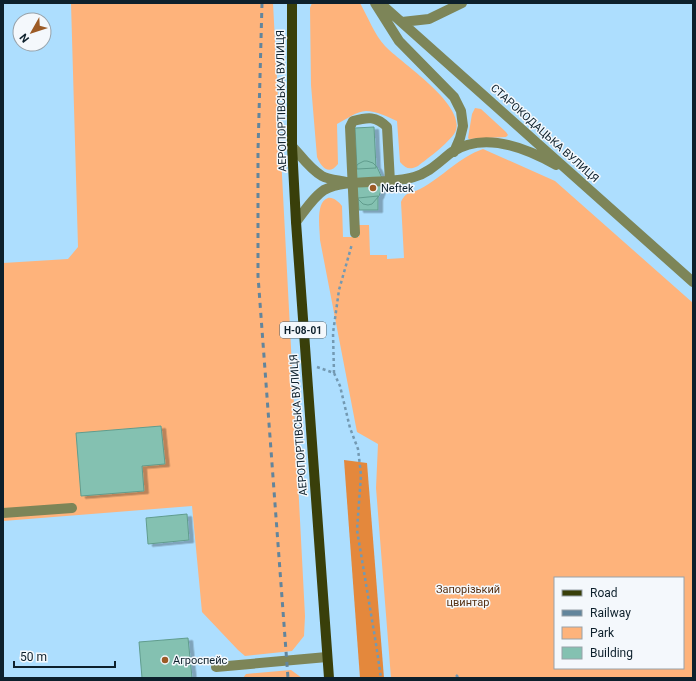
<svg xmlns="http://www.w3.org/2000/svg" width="696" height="681" font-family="Roboto,sans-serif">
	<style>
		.green { fill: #feb37b; fill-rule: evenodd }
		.forest { fill: #e4883c }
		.building { fill: #84c1b1; stroke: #609c8d; filter: url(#shadow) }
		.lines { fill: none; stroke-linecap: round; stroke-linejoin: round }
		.path { stroke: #7399b2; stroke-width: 2.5; stroke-dasharray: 3 3; stroke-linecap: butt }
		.minor { stroke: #7d8558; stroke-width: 10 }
		.major { stroke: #393f0a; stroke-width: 10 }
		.rail { stroke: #62859c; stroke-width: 3; stroke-dasharray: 5 5; stroke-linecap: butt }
		.poi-dot { fill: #9c5b26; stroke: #f4f8fc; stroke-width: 1.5 }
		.labels { text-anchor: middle; stroke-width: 3; stroke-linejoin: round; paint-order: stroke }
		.shield { fill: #f4f8fc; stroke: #52616a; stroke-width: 1 }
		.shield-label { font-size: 10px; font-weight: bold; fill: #0d202c }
		.street-label { font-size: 11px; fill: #0d202c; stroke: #f4f8fc }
		.poi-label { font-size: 11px; fill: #0d202c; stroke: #f4f8fc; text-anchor: start }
		.park-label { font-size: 11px; fill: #573113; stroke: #f4f8fc }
	</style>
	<defs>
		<filter id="shadow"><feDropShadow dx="4.5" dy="2.5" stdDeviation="0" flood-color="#0004"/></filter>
	</defs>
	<rect width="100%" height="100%" fill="#addefe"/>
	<!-- green -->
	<path class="green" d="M71,3H273L305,616L304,636L292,651L245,656L238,650L202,612L192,506L3,521V263L68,259L78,247Z
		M312,3H360C368,17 374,34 385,46C401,63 464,103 456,130C453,140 427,159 418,166C410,170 406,169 400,162L397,121C388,117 376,111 366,111C357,111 345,120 337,124L338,164C329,176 321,167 317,157L311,85L310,8Z
		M475,108L481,109L506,132L508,135L506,137L469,139L468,138L472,114Z
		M483,149L555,181L693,303V678H391L376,488L378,444L357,432L320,240C320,229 315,202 328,198C333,197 339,202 342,206L343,237H359V225H369L370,255H387V259L404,258L401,202C406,191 411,194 420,189C443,177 459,157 483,149ZM555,578H683V668H555Z
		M291,670L302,678H243L246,674Z"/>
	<!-- forest -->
	<path class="forest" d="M344,460L367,463L384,678H360Z"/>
	<!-- building -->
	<path class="building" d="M374,127L376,168L357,169L355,128Z
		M364,161H367L373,163L377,167L382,178L383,185L379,196L372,204L368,205L363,204L356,197L354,169L358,164Z
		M378,196V210H359L358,198Z
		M161,426L165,464L142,466L144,491L81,496L76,433Z
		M187,514L189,540L148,544L146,518Z
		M188,638L192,678H142L139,642Z"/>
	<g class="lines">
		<!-- path -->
		<path class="path" d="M317,367L334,373L340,386L350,428L358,449L361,475L357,530L376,644L381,678
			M334,373L333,333L339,290L352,244
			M456,675L459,678"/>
		<!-- minor -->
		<path class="minor" d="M375,3L399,41L454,97L461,111L463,126L460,138L454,152
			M380,3L693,282
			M402,22L429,19L462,3
			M292,146C301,156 310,169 322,176C329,180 339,180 347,182
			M296,222C304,212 313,197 324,190C346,178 388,185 414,177C429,173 440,161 452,152C484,131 526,148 556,165
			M355,233L350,127L353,121C368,117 376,116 387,127L390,182
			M3,513L72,508
			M216,667L327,657"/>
		<!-- major -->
		<path class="major" d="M292,3V146L296,222L329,678"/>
		<!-- rail -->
		<path class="rail" d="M262,3L258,151V276L288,678"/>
	</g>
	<!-- markers -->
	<g class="poi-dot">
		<circle cx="373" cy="188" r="4"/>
		<circle cx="165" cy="660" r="4"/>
	</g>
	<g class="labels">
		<!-- shield labels -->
		<rect class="shield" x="280" y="322" width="46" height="16" rx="3"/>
		<g class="shield-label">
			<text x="303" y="334">Н-08-01</text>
		</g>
		<!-- street labels -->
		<g class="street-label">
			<text transform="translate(281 101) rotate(-91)" y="4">АЕРОПОРТІВСЬКА ВУЛИЦЯ</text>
			<text transform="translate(545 133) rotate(42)" y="4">СТАРОКОДАЦЬКА ВУЛИЦЯ</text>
			<text transform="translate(298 425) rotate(-94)" y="4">АЕРОПОРТІВСЬКА ВУЛИЦЯ</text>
		</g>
		<!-- poi labels -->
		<g class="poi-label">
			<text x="381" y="192">Neftek</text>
			<text x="173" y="664">Агроспейс</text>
		</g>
		<!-- park labels -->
		<g class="park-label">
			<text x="468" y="593">Запорізький<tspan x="468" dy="13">цвинтар</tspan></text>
		</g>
	</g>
	<!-- border -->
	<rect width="696" height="681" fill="none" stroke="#0d202c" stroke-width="8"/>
	<!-- legend -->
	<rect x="554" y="577" width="130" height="92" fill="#f4f8fc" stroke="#98a2a9"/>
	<rect x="562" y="590" width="20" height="6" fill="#393f0a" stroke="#98a2a9"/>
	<text x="590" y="597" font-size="12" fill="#0d202c">Road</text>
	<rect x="562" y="610" width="20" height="6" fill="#62859c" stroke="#98a2a9"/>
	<text x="590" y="617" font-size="12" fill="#0d202c">Railway</text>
	<rect x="562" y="627" width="20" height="12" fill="#feb37b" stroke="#98a2a9"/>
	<text x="590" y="637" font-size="12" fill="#0d202c">Park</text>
	<rect x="562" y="647" width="20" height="12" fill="#84c1b1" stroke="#98a2a9"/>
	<text x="590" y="657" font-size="12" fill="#0d202c">Building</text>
	<!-- north arrow -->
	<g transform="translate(32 32) rotate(231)"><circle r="19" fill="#f4f8fc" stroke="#98a2a9"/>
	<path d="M0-3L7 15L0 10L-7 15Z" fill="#9c5b26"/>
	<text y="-6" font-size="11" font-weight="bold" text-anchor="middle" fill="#0d202c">N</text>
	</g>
	<!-- scale -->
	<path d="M14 661v6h101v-6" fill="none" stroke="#0d202c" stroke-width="2"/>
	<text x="20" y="661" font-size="12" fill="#0d202c" stroke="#f4f8fc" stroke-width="3" paint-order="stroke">50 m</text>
</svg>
